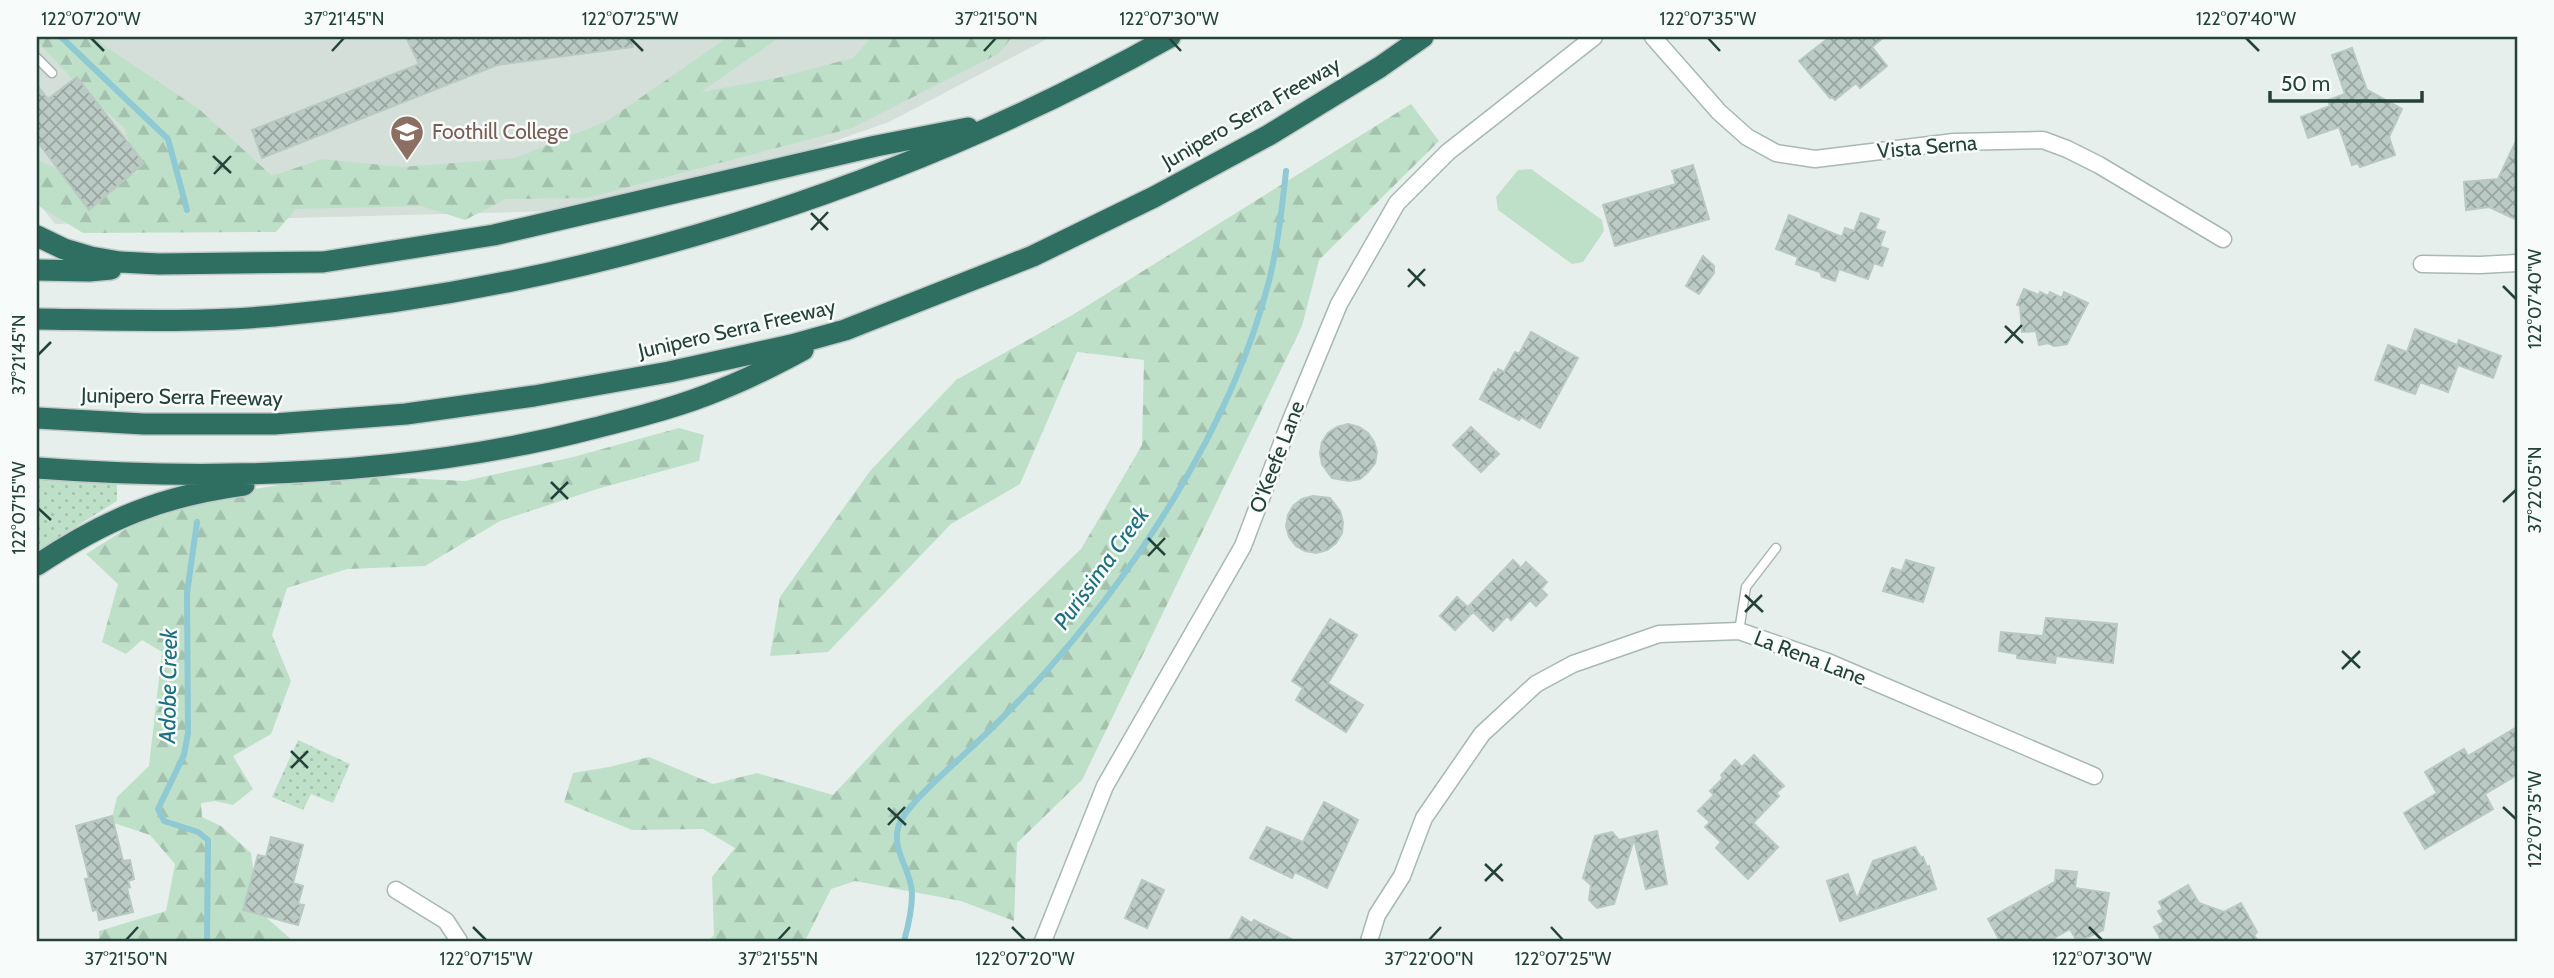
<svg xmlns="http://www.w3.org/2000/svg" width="2554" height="978" font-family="Cabin,sans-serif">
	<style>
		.built { fill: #d4dfda }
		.grass { fill: url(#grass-dots) }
		.forest { fill: url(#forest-firs) }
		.pitch { fill: #bfe0c8 }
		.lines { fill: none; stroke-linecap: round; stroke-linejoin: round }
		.stream { stroke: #8ec9d4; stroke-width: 6 }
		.building { fill: url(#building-cross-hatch); stroke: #b8c9c2; stroke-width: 2 }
		.lane-casing { stroke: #a8b8b2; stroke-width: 11 }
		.street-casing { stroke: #a8b8b2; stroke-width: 19 }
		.highway-casing { stroke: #c2cac8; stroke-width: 24 }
		.lane { stroke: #fff; stroke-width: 8 }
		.street { stroke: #fff; stroke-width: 16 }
		.highway { stroke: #2f6f62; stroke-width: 21 }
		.ticks { fill: none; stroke: #24423a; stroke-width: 2.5 }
		.labels { text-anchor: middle; stroke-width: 5; stroke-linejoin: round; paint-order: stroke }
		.street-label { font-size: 21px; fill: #24423a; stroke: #f7fbf9 }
		.education-label { font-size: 21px; fill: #785e54; stroke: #f7fbf9; text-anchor: start }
		.water-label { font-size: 23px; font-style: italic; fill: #1c6f80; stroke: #f7fbf9 }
		.neatline { fill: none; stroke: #24423a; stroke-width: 2.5 }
		.ticks-label { font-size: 18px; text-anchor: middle; fill: #24423a }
	</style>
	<defs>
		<pattern id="grass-dots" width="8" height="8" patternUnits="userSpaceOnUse" patternTransform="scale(1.75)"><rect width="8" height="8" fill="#bfe0c8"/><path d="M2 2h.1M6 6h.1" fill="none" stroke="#a4c1ad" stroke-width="1.8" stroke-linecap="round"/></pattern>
		<pattern id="forest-firs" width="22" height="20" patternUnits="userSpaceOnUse" patternTransform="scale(1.75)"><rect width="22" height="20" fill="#bfe0c8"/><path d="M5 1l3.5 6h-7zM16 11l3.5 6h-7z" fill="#a4c1ad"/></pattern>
		<pattern id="building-cross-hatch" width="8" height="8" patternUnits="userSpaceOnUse" patternTransform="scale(1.75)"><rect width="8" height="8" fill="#bbcac4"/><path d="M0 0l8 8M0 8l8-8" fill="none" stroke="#98a6a0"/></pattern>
	</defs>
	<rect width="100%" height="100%" fill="#e6efeb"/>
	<!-- built -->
	<path class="built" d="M37,37H1051L889,122L639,209L55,224L37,201Z"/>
	<!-- grass -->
	<path class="grass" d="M37,474L117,480V501L37,551Z
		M298,740L350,764L333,803L311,794L303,810L272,797Z"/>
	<!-- forest -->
	<path class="forest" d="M37,37H96L103,45L199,109L272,176L322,159L402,167L515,158L607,121L728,37H780L701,92L777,78L853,58L871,37H1012L998,54L852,128L587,198L506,199L465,220L421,206L296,209L276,232L83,233L37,205V160L88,182L138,173L125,129L75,82L37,41Z
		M1411,104L1439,141L1319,260L1302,326L1082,780L1017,843L1014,921L961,901L855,881L831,889L805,941H708L714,935L712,877L735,848L703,829L632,830L564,802L573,773L609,767L649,757L713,784L757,773L833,795L897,727L1081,549L1142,445L1144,360L1077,352L1020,484L951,524L828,652L770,656L780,597L870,471L956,380L1074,314Z
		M679,428L704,435L699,461L597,489L500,521L425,566L347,569L287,588L272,635L291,681L271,734L233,756L253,789L233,805L215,801L201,803L202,817L221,826L251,853L259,911L293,941H99V931L166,911L175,864L150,835L111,822L117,797L149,766L162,652L142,640L126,654L102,642L118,584L86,554L158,509L247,490L342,475L465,481L573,457Z"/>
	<!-- pitch -->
	<path class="pitch" d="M1531,169L1602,220L1604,231L1583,262L1572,264L1498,210L1496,197L1518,170Z"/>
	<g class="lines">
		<!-- stream -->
		<path class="stream" d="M61,37L168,139L187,210
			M197,522L187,593L188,733L184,755L158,809L164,821L198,832L208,840L207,941
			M904,941C908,927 912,909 912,894C912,871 892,852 898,828C903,806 956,763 973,746C994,727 1014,706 1033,686C1134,576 1232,426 1269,281C1278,245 1282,208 1286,171"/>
	</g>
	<!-- building -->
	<path class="building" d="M406,37H632L633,47L497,65L262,158L252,130L419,64Z
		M1830,37H1884L1872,47L1887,66L1860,88L1856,83L1835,100L1832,97L1830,98L1799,61Z
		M2352,48L2367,90L2402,109L2389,137L2395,155L2360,167L2358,163L2352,165L2339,127L2308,138L2301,117L2330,106L2328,100L2345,94L2332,55Z
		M77,77L144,163L89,210L37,141V85L48,99Z
		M2517,139V220L2489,207L2466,210L2464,182L2498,179Z
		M1693,165L1709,219L1615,246L1603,205L1676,184L1672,171Z
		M1861,213L1879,219L1875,229L1885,232L1880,246L1888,249L1882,266L1874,263L1868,279L1839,269L1835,281L1822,277L1820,272L1796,264L1798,257L1776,249L1789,215L1842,237L1845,228L1854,231Z
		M1703,256L1714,266V273L1699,294L1686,286Z
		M2024,289L2039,295L2040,292L2048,296L2050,292L2062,298L2064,292L2088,303L2067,344L2054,346L2048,343L2039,345L2036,331L2022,332L2020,306L2017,305Z
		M2415,329L2457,345L2459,340L2501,356L2493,378L2458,365L2448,392L2420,382L2415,394L2375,380L2388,345L2407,352Z
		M1531,332L1578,358L1540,428L1521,417L1519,420L1480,399L1494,372L1497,373L1498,369L1504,372L1515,352L1519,354Z
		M1348,424L1359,427L1368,433L1374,442L1377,452L1375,463L1368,472L1360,479L1349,481L1332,478L1322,464L1320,453L1322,442L1328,433L1337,427Z
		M1471,427L1499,454L1481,472L1453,445Z
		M1313,496L1330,498L1340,511L1343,522L1342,533L1336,543L1327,550L1316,553L1305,551L1296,546L1289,537L1286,526L1288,515L1293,506L1302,499Z
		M1513,560L1521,568L1526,562L1547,582L1541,589L1547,595L1536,606L1530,600L1511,620L1507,616L1493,631L1468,607Z
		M1906,560L1934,568L1923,602L1883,591L1892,568L1902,571Z
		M1457,597L1473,612L1455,630L1440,616Z
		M2046,618L2117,624L2113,663L2056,656L2055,663L2017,658V654L1999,651L2001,632L2043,636Z
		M1330,619L1357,635L1328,683L1363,705L1346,732L1296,700L1303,688L1292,681Z
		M2517,727V775L2485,794L2493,809L2425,849L2404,813L2437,793L2425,772L2464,749L2468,756Z
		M1754,755L1784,786L1776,793L1779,796L1753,823L1778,847L1748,879L1716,848L1721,842L1705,827L1710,822L1698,811L1714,795L1710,791L1723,778L1721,775L1735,760L1742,767Z
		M1324,802L1358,820L1327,888L1295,872L1292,878L1250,858L1267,827L1303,842Z
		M112,816L123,861L130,860L134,879L128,881L130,887L127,888L133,912L99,920L97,909L93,911L85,879L89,878L76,826Z
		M1657,831L1667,884L1646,889L1634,839L1614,904L1597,908L1589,900L1591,885L1583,878L1595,836L1612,832L1619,840Z
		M271,837L303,845L293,883L303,886L298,904L304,905L298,925L243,910L258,855L266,857Z
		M1915,847L1921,858L1923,857L1927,867L1929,866L1936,889L1840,921L1827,881L1848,874L1857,899L1873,861Z
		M2056,870L2077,872L2075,888L2109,893L2103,930L2080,941H2077L2070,929L2049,941H2000L1988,919L2055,882Z
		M1142,880L1164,890L1147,928L1125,918Z
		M2188,885L2199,903L2224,912L2241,903L2257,932L2254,935L2258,941H2162L2154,927L2164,922L2158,911L2163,909L2159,902Z
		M1242,917L1252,923L1254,920L1295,941H1229Z"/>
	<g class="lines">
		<!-- lane casing -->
		<g class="lane-casing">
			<path id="lane" d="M37,58L52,73
				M1739,631L1746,587L1776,548"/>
		</g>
		<!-- street casing -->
		<g class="street-casing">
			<path id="street" d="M1653,37L1719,112L1747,137L1776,153L1815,159L1954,142L2043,140L2067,149L2099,165L2223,239
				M2422,264L2480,265L2517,263
				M396,890L446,921L459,941
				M1043,941L1105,786L1243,546L1288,427L1339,304L1397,203L1448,152L1594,37
				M1369,941L1377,915L1402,876L1424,818L1482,734L1536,684L1573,664L1659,634L1739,631L1828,662L2094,776"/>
		</g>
		<!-- highway casing -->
		<g class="highway-casing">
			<path id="highway" d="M37,236L64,249L91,257L120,262L159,264L323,262L494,235L876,146L968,128
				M37,270L89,271L111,269
				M37,319C116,320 195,323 274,316C583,288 900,189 1170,37
				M37,418L144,424H274L406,414L534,396L669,372L791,345L845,330L1033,256L1154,197L1269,135L1380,67L1423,37
				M37,468C223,482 414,475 595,428C638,417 682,406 722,389C750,378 777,364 803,350
				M37,565C106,519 162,496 244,485"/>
		</g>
		<!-- lane -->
		<use href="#lane" class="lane"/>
		<!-- street -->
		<use href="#street" class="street"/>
		<!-- highway -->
		<use href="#highway" class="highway"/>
	</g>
	<!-- ticks -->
	<path class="ticks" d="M91,38L104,51M630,38L643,51M1169,38L1181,51M1708,38L1720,51M2246,38L2259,51M332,51L344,38M984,51L996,38M213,156L231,173M214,174L231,156M811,213L828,230M811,230L828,212M1408,269L1425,286M2503,286L2516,299M1408,287L1425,269M2005,326L2023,343M2005,343L2022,325M38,355L51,342M551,482L568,499M551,499L568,482M2503,502L2516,490M38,508L51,520M1148,538L1165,555M1148,556L1165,538M1745,595L1763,612M1745,612L1762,595M2342,651L2360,668M2342,669L2360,651M291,751L308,768M291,768L308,751M2503,807L2516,819M888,808L906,825M888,825L905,807M1485,864L1503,881M1485,881L1502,864M473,927L486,940M1012,927L1025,940M1551,927L1563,940M2089,927L2102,940M126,940L138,927M778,940L790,927M1429,940L1441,927"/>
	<!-- icons -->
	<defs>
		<g id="university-pin" transform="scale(1.75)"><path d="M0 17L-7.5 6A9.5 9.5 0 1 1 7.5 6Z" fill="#8d6e63" stroke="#f7fbf9"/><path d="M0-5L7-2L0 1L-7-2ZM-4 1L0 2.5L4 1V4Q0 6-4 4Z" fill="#fff"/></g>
	</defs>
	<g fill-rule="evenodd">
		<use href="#university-pin" x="407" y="132"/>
	</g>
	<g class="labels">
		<!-- street labels -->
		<g class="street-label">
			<text transform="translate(1251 113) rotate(-30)" y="7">Junipero Serra Freeway</text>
			<text transform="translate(1927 147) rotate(-5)" y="7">Vista Serna</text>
			<text transform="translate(737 329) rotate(-13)" y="7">Junipero Serra Freeway</text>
			<text transform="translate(182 397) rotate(1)" y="7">Junipero Serra Freeway</text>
			<text transform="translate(1277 457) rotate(-69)" y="7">O'Keefe Lane</text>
			<text transform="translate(1810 658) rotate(21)" y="7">La Rena Lane</text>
		</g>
		<!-- education labels -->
		<g class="education-label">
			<text x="432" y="139">Foothill College</text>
		</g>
		<!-- water labels -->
		<g class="water-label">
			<text transform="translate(1101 568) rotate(-54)" y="8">Purissima Creek</text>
			<text transform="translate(168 686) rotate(-89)" y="8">Adobe Creek</text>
		</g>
	</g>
	<!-- border -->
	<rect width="2554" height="978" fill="none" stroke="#f7fbf9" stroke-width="77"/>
	<!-- scale -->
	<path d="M2270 91v10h152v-10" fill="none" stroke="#24423a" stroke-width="3.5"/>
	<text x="2281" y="91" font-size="21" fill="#24423a" stroke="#f7fbf9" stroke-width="5" paint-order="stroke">50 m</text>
	<rect x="38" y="38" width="2478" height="902" class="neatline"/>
	<g class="ticks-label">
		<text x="91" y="25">122°07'20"W</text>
		<text x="344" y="25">37°21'45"N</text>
		<text x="630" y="25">122°07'25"W</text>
		<text x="996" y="25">37°21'50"N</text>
		<text x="1169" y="25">122°07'30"W</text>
		<text x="1708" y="25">122°07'35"W</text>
		<text x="2246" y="25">122°07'40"W</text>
		<text transform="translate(2535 299) rotate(-90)" y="6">122°07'40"W</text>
		<text transform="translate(19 355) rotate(-90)" y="6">37°21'45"N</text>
		<text transform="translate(2535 490) rotate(-90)" y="6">37°22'05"N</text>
		<text transform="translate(19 508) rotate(-90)" y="6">122°07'15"W</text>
		<text transform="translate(2535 819) rotate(-90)" y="6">122°07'35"W</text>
		<text x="126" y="965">37°21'50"N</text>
		<text x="486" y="965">122°07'15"W</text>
		<text x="778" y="965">37°21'55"N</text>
		<text x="1025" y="965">122°07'20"W</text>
		<text x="1429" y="965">37°22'00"N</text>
		<text x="1563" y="965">122°07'25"W</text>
		<text x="2102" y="965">122°07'30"W</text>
	</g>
</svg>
